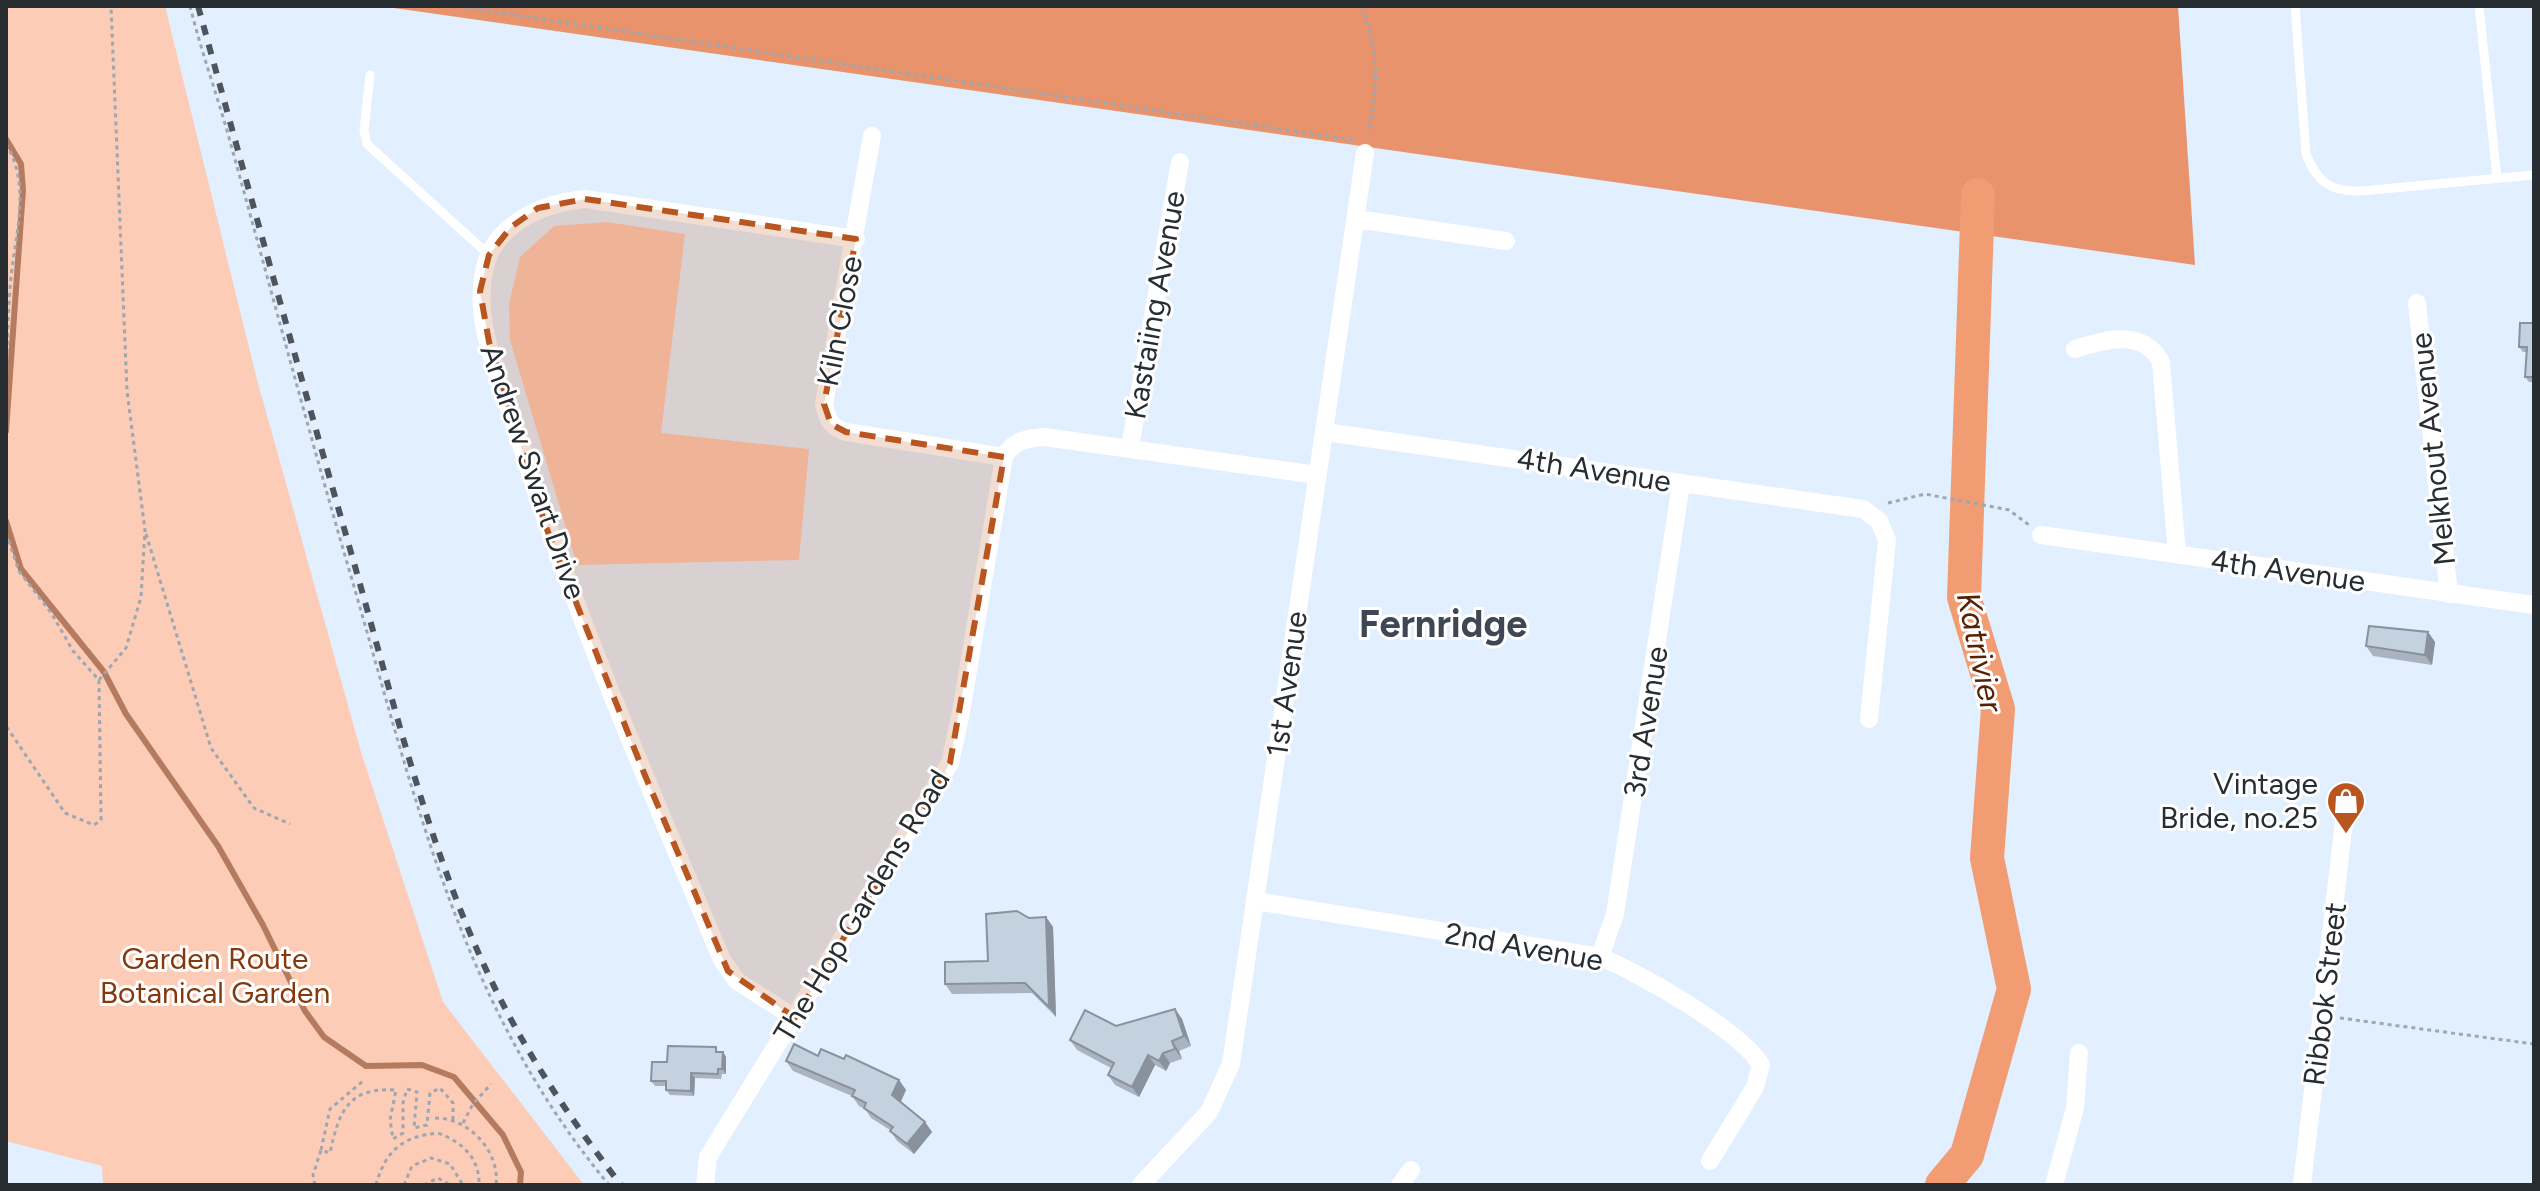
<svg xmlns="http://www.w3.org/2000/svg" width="2540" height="1191" font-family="Figtree,sans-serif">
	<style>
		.green { fill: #fdccb6 }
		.forest { fill: #e9936c }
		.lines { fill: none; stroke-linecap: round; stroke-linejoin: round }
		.stream { stroke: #b57b60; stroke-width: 6 }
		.river { stroke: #f29c74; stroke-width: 34 }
		.path { stroke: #9da7b2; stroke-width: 3; stroke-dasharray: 4 4; stroke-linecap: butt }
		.service { stroke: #fff; stroke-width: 9 }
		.minor { stroke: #fff; stroke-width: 18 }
		.rail { stroke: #4e545b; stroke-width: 6; stroke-dasharray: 10 10; stroke-linecap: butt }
		.wall { fill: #a9b4c0 }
		.shaded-wall { fill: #89929c }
		.building { fill: #c4d1df; stroke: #89929c; stroke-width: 2 }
		.marked { fill: #b9551f; fill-opacity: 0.2; stroke: #b9551f; stroke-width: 6; stroke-dasharray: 16 10; stroke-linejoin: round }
		.labels { text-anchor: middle; stroke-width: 6; stroke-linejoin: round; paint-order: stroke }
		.street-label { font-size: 30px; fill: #282d32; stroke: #fff }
		.poi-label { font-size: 30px; fill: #282d32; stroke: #fff; text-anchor: end }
		.park-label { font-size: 30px; fill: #85380c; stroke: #fff }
		.water-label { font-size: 32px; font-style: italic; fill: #562103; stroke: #fff }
		.district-label { font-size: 38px; font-weight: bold; fill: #3e4854; stroke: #fff }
	</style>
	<rect width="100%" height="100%" fill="#e2effe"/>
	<!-- green -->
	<path class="green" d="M6,6H165L256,376L361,752L443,1002L584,1185H103L102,1166L6,1141Z
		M607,222L685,234L661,433L809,449L799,560L577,565L510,340L509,304L520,257L554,226Z"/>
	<!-- forest -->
	<path class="forest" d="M380,6H2178L2195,265Z"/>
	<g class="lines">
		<!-- stream -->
		<path class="stream" d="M6,139L21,164L23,190L6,431
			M6,521L21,569L104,672L126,714L218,846L263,925L305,1011L324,1037L366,1066L422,1065L454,1077L503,1135L521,1172L520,1185"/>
		<!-- river -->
		<path class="river" d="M1942,1185L1967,1155L2014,989L1987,858L1998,709L1964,597L1978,195"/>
		<!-- path -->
		<path class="path" d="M190,6C202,55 220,103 233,152C271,290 308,429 348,566C413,787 457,1002 609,1185
			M455,6L1353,140
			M1361,6C1379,51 1379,87 1368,134
			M6,144C33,188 13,240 10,289C7,328 7,368 6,407
			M1888,503L1925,494L2009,510L2029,525
			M6,533L19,571L52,614L73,651L99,680L101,820L94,825L65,813L6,726
			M146,534L211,748L254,808L290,824
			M99,680L126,648L141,597L145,530L127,391L111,6
			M2340,1018L2534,1044
			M435,1118C469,1118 500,1151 496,1185
			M463,1123L473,1104L491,1084
			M321,1150L330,1109L363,1081
			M315,1185L313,1175L321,1150L330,1153C339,1111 348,1087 396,1090L390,1120L393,1139L403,1133V1103L407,1089L417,1092L414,1128L427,1125L430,1093L440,1088L453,1103V1122
			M376,1185C385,1151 403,1136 438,1133C462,1142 480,1158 479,1185
			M404,1185L412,1166L431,1158L450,1164L463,1185
			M424,1185L438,1178L450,1185"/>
		<!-- service -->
		<path class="service" d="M2295,6L2306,154C2317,182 2330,192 2361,191L2534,175
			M2479,6L2497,178
			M370,75L364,130L367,144L489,255"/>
		<!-- minor -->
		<path class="minor" d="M872,136L824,404C827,419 831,428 846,432L1004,457
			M1356,219L1506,241
			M2417,303L2449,594
			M2075,349C2104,340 2143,328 2161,362L2177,554
			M1325,432L1863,509L1879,521L1887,540L1869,719
			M1130,447L1180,162
			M2041,535L2534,605
			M1256,901L1600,957C1638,972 1740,1030 1761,1065L1755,1087L1710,1161
			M1600,957L1615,914L1681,484
			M795,1018L737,981L722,960C648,783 571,607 514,423C499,375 473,322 484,271C493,224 543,203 585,199L856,239
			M705,1185L708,1157L950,763L961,712L1004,457C1012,441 1028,438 1044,437L1317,475
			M1141,1185L1209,1112L1231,1064L1365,153
			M1400,1185L1411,1170
			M2054,1185L2075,1108L2079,1053
			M2302,1185L2346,804"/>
		<!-- rail -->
		<path class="rail" d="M198,6C248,187 298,368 350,549C395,704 431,867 506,1010C539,1073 578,1129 621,1185"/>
	</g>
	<!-- wall -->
	<path class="wall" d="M2534,323V382H2529L2525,377L2527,352H2523L2519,347Z
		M2428,632L2435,642L2432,665L2373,656L2366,646Z
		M1046,917L1053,927L1056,1017L1032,993L952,994L945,984L988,961L1029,918Z
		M1175,1009L1182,1019L1191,1046L1179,1051L1182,1059L1170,1063L1166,1071L1155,1065L1139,1097L1115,1085L1108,1075L1111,1068L1077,1050L1070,1040Z
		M720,1052H723L726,1057V1074H722L721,1079L695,1078L694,1096L670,1095L666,1090V1086H655L651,1081L667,1062Z
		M818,1056L844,1059L899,1080L906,1090L901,1102L925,1122L932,1132L914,1154L897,1141L890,1130L871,1118L865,1109L859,1106L852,1096L793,1071L786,1061Z"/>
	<!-- shaded-wall -->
	<path class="shaded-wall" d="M2428,632L2435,642L2432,665L2425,655Z
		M1046,917L1053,927L1056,1017L1049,1007Z
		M1175,1009L1182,1019L1191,1046L1184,1036Z
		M1172,1041L1179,1051L1182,1059L1175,1049Z
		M723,1052L726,1057V1074L722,1069Z
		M1163,1053L1170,1063L1166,1071L1159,1061Z
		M1148,1055L1155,1065L1139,1097L1132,1087Z
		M691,1073L695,1078L694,1096L691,1091Z
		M899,1080L906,1090L899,1105L892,1095Z
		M925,1122L932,1132L914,1154L907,1144Z"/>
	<!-- building -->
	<path class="building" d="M2520,323H2534V377H2525L2527,347H2519Z
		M2369,626L2428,632L2425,655L2366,646Z
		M1017,911L1029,918L1046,917L1049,1007L1025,983L945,984V962L988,961L986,914Z
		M1175,1009L1184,1036L1172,1041L1175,1049L1163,1053L1159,1061L1148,1055L1132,1087L1108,1075L1114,1063L1070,1040L1085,1010L1116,1026Z
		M794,1044L818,1056L821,1049L844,1059L846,1055L899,1080L892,1095L925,1122L907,1144L890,1131L893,1127L864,1108L866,1103L852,1096L855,1090L786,1061Z
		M668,1046L716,1047V1052H723L722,1069H718V1074L691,1073V1091L666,1090V1081H651L652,1062H667Z"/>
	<!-- marked area -->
	<path class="marked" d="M585,199L856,239L824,404L831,424L846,432L1004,457L950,763L795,1018L728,971L644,773L546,527L489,342L480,291L489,255L511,227L538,208Z"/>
	<!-- icons -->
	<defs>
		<g id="shop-pin" transform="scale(2)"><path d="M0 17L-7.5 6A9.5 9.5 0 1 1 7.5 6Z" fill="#b9551f" stroke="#fff"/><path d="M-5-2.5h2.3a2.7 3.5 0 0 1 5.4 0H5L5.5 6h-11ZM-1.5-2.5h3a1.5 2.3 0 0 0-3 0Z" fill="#fff"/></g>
	</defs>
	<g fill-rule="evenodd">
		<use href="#shop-pin" x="2346" y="801"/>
	</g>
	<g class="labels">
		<!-- street labels -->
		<g class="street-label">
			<text transform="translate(1155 305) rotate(-80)" y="10">Kastaiing Avenue</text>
			<text transform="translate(840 321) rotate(-79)" y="10">Kiln Close</text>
			<text transform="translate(2433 449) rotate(-96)" y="10">Melkhout Avenue</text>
			<text transform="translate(1594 470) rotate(9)" y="10">4th Avenue</text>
			<text transform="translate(533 472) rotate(71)" y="10">Andrew Swart Drive</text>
			<text transform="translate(2288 571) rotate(8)" y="10">4th Avenue</text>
			<text transform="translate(1287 684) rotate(-82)" y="10">1st Avenue</text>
			<text transform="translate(1646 722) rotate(-81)" y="10">3rd Avenue</text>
			<text transform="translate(862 906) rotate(-59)" y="10">The Hop Gardens Road</text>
			<text transform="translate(1524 947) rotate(10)" y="10">2nd Avenue</text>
			<text transform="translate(2325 994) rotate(-83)" y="10">Ribbok Street</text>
		</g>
		<!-- poi labels -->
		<g class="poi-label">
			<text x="2318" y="794">Vintage<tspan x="2318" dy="34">Bride, no.25</tspan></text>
		</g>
		<!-- park labels -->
		<g class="park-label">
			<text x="215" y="969">Garden Route<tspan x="215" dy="34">Botanical Garden</tspan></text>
		</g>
		<!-- water labels -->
		<g class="water-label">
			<text transform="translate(1980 652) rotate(78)" y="11">Katrivier</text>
		</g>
		<!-- district labels -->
		<g class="district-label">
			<text x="1443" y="637">Fernridge</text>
		</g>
	</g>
	<!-- border -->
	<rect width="2540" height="1191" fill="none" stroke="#282d32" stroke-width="16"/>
</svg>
